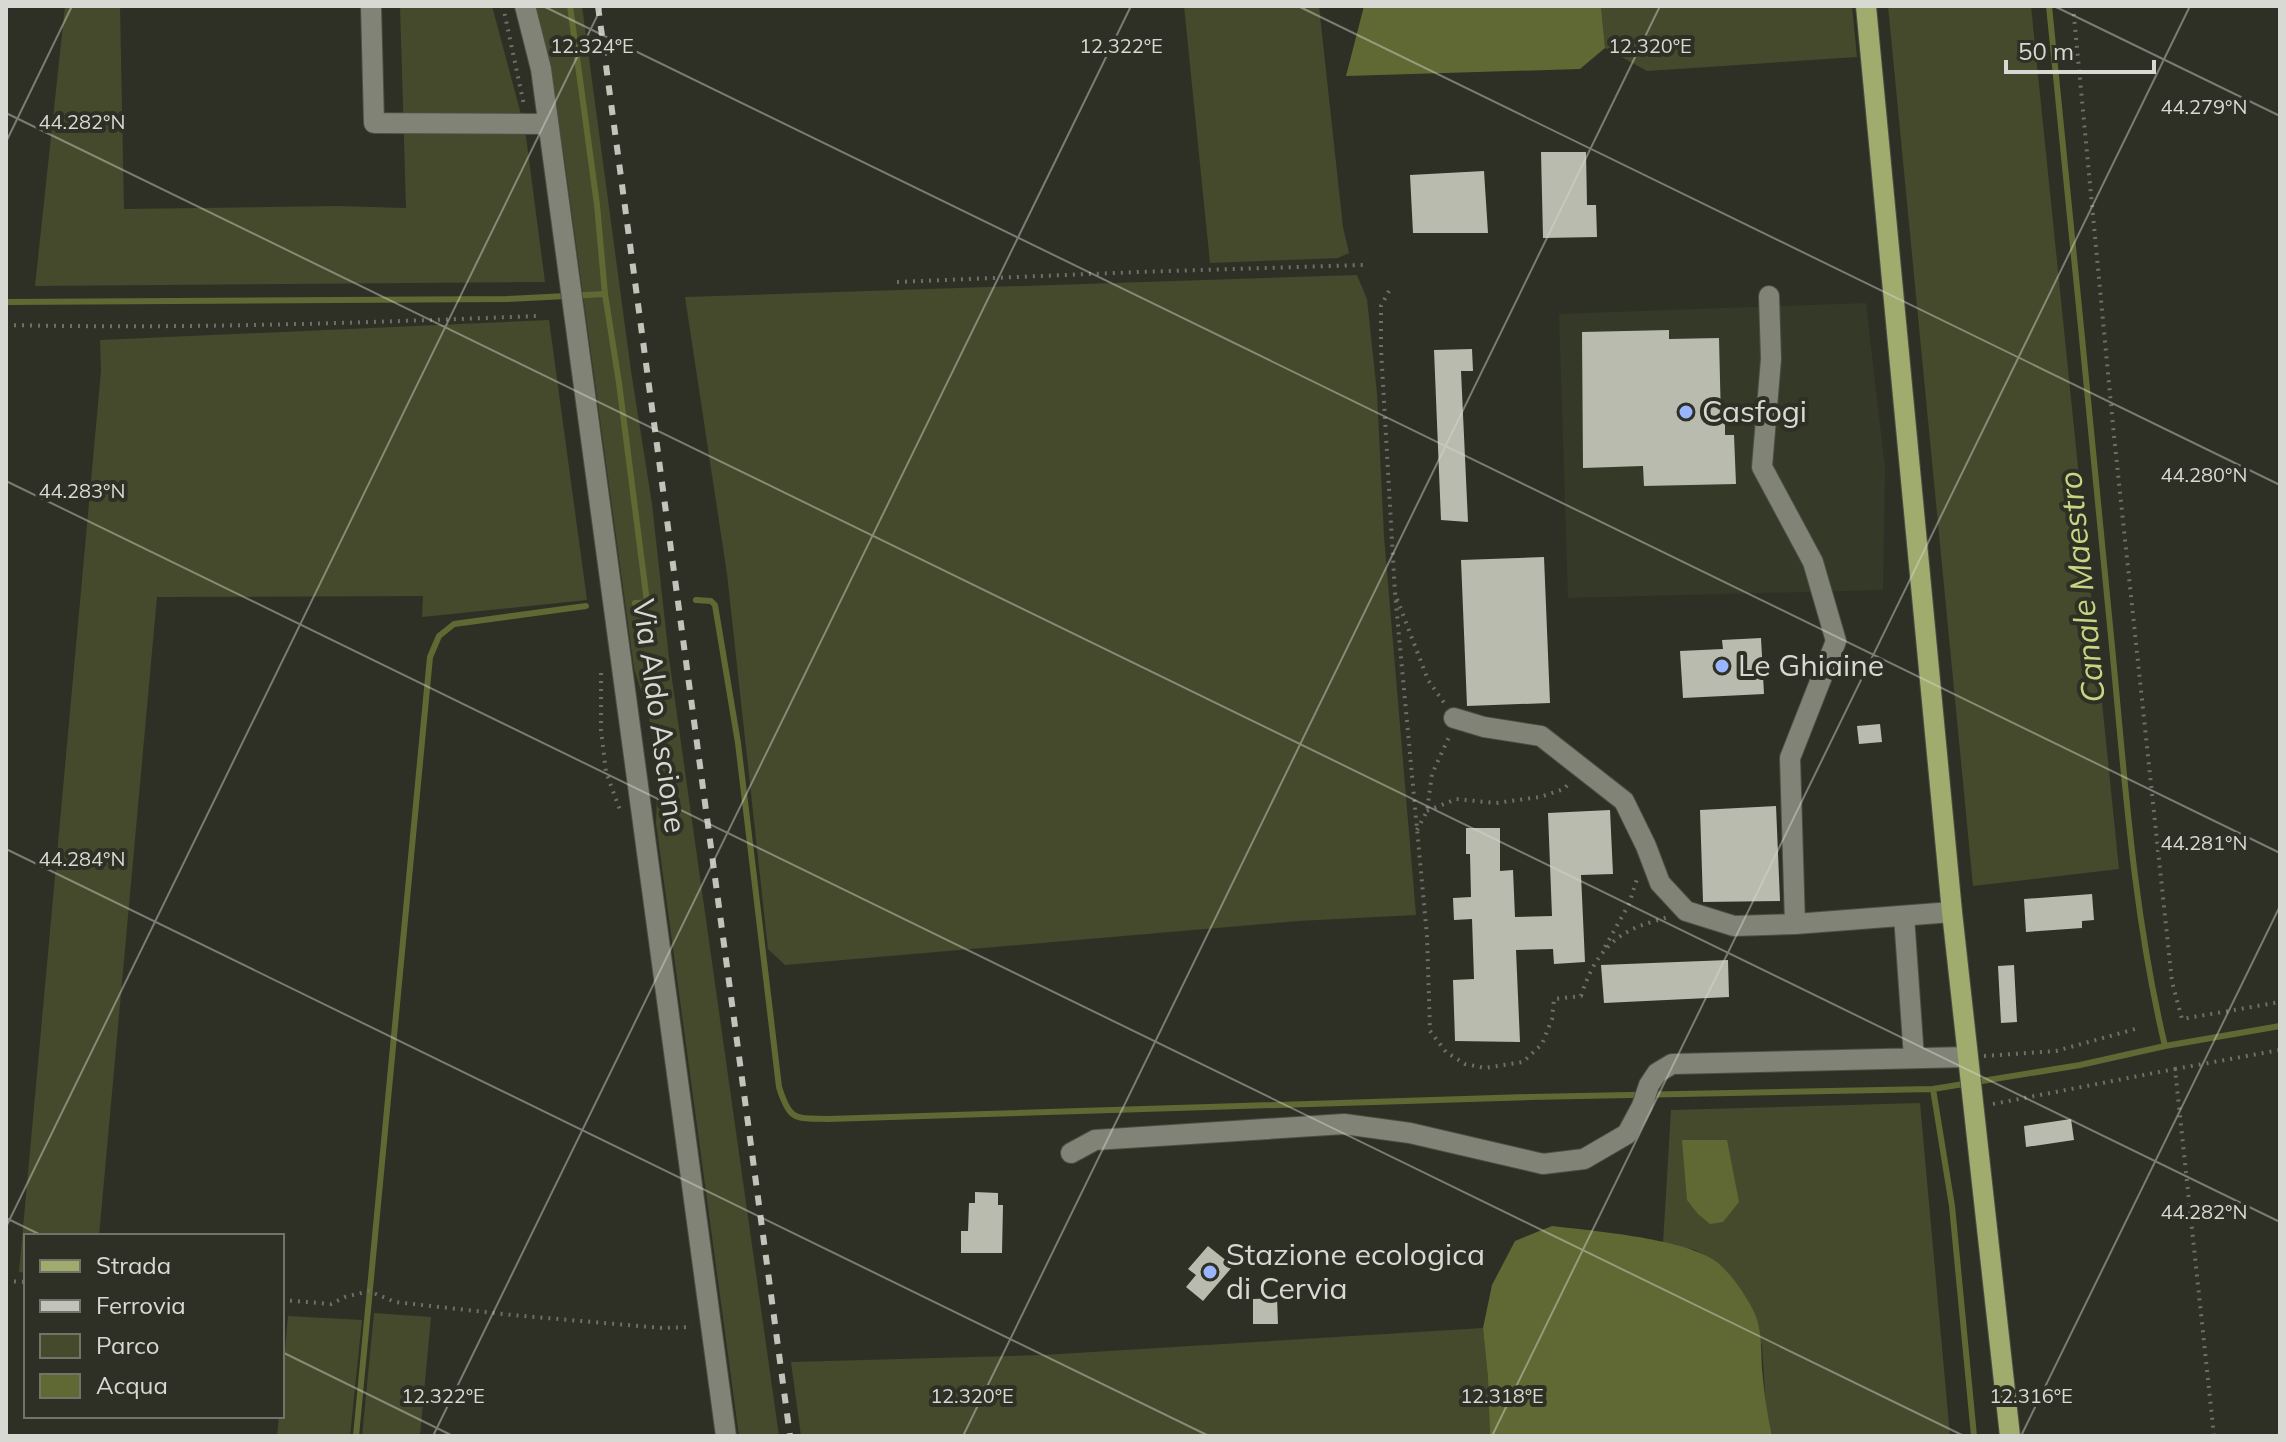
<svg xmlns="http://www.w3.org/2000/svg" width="2286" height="1442" font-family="Mulish,sans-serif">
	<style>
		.built { fill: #353928 }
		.green { fill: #444a2b }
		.water { fill: #606933 }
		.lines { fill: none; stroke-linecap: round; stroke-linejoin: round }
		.stream { stroke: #606933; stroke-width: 6 }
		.building { fill: #b8bbae }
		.minor-casing { stroke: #4c4e45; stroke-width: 22 }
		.major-casing { stroke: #4c4e45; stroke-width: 22 }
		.path { stroke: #6e7067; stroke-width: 4; stroke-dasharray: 2 6; stroke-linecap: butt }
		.minor { stroke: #808376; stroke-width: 20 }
		.major { stroke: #a0ab6e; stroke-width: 20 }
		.rail { stroke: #c2c4bc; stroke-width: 6; stroke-dasharray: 10 10; stroke-linecap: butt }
		.ticks { fill: none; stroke: #d7d9d2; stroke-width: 2; stroke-opacity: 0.45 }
		.poi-dot { fill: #99b5fd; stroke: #2e3025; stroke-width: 3 }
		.labels { text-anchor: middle; stroke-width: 8; stroke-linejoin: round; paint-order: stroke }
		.poi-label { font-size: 30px; fill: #d7d9d2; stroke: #2e3025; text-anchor: start }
		.street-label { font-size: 30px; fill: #d7d9d2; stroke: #2e3025 }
		.water-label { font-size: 32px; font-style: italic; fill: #c6d683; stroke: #2e3025 }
		.ticks-label { font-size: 20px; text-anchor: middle; fill: #d7d9d2; stroke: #2e3025; stroke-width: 8; stroke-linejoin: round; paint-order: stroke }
	</style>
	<rect width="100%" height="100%" fill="#2e3025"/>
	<!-- built -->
	<path class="built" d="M1866,303L1885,469L1883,590L1568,598L1559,314Z"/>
	<!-- green -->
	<path class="green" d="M65,6H120L124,209L337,206L406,208L400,6H492L525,129L545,282L35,286Z
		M535,6H582L631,371L652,504L669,658L779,1436H739L656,823C657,796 658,769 654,741C650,716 641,692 634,668L565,163L553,89Z
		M1184,6H1319L1343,227L1349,253L1338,258L1210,263Z
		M1601,6H1852L1857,57L1647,71L1605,48Z
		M1888,6H2031L2119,869L1973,886Z
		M1357,275L1367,299L1377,393L1384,536L1416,915L1298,921L785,965L768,949L727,574L685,297Z
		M549,320L587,600L422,617L423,596L157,597L99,1236H26V1273L19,1272L101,371L100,340Z
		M1920,1103L1950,1436H1772L1766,1409L1762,1345L1704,1255L1695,1250L1663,1243L1671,1110Z
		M374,1313L431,1317L420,1436H362Z
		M288,1316L362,1320L350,1436H277L279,1416H282V1381Z
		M1483,1328L1488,1378L1490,1436H801L791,1362L1043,1355Z"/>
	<!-- water -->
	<path class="water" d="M1364,6H1601L1605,48L1580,69L1346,76Z
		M1682,1140H1727L1739,1202L1723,1222L1710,1224L1698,1214L1687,1200Z
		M1552,1226C1594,1231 1680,1238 1714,1260C1729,1270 1748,1298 1755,1314C1762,1331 1761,1351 1762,1369C1764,1392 1767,1414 1772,1436H1490L1488,1378L1483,1328L1492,1285L1515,1241Z"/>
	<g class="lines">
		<!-- stream -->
		<path class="stream" d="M570,6L597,205L605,294
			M2049,6C2070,213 2090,419 2110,626C2124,766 2132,909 2165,1046L2280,1026
			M6,302L507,299L605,294L619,383L647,602
			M696,600L711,601L715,605L738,743L779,1087C790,1122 795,1118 828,1119L1530,1097L1933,1089L2080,1065L2165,1046
			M635,603L654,602
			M1933,1089L1952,1206L1974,1436
			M356,1436L430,657L439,636L454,624L586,606"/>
	</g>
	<!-- building -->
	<path class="building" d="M1541,152H1586L1587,205H1596L1597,237L1543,238Z
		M1484,171L1488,233H1413L1410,175Z
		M1669,330V339L1719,338L1721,421H1725V435H1734L1736,484L1644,486L1643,466L1583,468L1582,332Z
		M1472,349L1473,371H1461L1468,522L1441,520L1434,350Z
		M1544,557L1550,703L1467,706L1461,560Z
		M1761,638L1764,694L1683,698L1680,651L1723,649L1722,640Z
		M1880,724L1882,742L1859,744L1857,726Z
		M1776,806L1780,901L1703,902L1700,810Z
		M1610,810L1613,874L1581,875L1585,962L1554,964L1553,949L1516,950L1520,1042L1455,1041L1453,980L1474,979L1472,919L1454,920L1453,898L1471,897L1470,854H1466V828H1500V871L1513,870L1515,917L1552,916L1548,813Z
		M2092,894L2094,920L2082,921V928L2026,932L2024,899Z
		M1728,960L1729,997L1604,1003L1601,965Z
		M2014,965L2017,1022L2001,1023L1998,966Z
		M2071,1119L2074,1140L2026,1147L2024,1126Z
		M975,1192L998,1193V1205H1003L1002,1253H961V1231H968L969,1203H975Z
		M1208,1246L1233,1266L1203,1301L1186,1287L1196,1275L1188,1269Z
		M1277,1298L1278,1324H1253V1299Z"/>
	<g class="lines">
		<!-- minor casing -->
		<g class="minor-casing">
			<path id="minor" d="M371,6L374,123L548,124
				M525,6L541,69L726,1436
				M1769,296L1771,359L1762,467L1813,562L1836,641L1790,758L1795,924L1952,912
				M1454,718L1484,727L1541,736L1624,801L1646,846L1660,883L1686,911L1734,926L1795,924
				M1904,916L1914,1058
				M1071,1153L1095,1140L1344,1124L1410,1133L1543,1164L1584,1159L1627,1134L1642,1106L1649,1085L1657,1073L1672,1064L1967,1057"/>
		</g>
		<!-- major casing -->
		<g class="major-casing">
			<path id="major" d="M1866,6L1952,912L2010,1436"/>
		</g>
		<!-- path -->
		<path class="path" d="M503,6L524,105
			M2073,6L2114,436L2172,982L2182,1019L2280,1002
			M897,282L1138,272L1363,265
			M1389,291L1381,306V349L1395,593L1427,936L1430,1031L1446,1052L1465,1064L1485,1068L1523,1062L1542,1044L1552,1019L1554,999L1581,996C1590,968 1603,944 1631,930C1642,924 1656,921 1668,917
			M6,325C183,329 360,323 537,316
			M1397,599L1428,680L1445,704
			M601,673V730L606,772L621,813
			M1427,811L1456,799L1496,803L1540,797L1564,789L1569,783
			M1417,830L1427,811L1432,774L1449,737
			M1605,947L1629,904L1637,879
			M1984,1056L2056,1051L2139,1028
			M2175,1069L2280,1050
			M1993,1104L2175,1069L2214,1436
			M6,1281L26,1282
			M282,1300L331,1304L345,1297L369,1291L395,1302L512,1315L662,1328L692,1327"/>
		<!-- minor -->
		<use href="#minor" class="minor"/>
		<!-- major -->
		<use href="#major" class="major"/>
		<!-- rail -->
		<path class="rail" d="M598,6L790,1436"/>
	</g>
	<!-- ticks -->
	<path class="ticks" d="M543,6L2280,853M1298,6L2280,485M2054,6L2280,116M6,113L2280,1222M6,142L72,6M6,481L1964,1436M6,849L1209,1436M6,1218L43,1236M6,1227L602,6M282,1352L453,1436M433,1436L1131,6M963,1436L1660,6M1492,1436L2190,6M2021,1436L2280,906"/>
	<!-- markers -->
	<g class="poi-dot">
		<circle cx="1686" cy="412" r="8"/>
		<circle cx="1722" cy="666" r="8"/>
		<circle cx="1210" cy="1272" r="8"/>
	</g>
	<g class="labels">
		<!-- poi labels -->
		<g class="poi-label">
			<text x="1702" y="422">Casfogi</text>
			<text x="1738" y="676">Le Ghiaine</text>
			<text x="1226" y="1265">Stazione ecologica<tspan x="1226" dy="34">di Cervia</tspan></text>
		</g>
		<!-- street labels -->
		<g class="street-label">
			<text transform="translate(659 716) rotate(82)" y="10">Via Aldo Ascione</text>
		</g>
		<!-- water labels -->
		<g class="water-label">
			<text transform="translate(2082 587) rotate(-96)" y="11">Canale Maestro</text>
		</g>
	</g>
	<g class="ticks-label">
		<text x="592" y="53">12.324°E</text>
		<text x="1121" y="53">12.322°E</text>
		<text x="1650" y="53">12.320°E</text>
		<text x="2204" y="114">44.279°N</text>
		<text x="82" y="129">44.282°N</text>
		<text x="2204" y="482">44.280°N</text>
		<text x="82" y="498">44.283°N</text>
		<text x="2204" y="850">44.281°N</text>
		<text x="82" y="866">44.284°N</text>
		<text x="2204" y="1219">44.282°N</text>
		<text x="443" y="1403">12.322°E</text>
		<text x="972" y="1403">12.320°E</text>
		<text x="1502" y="1403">12.318°E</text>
		<text x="2031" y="1403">12.316°E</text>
	</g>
	<!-- border -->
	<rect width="2286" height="1442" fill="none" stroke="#d7d9d2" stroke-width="16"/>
	<!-- legend -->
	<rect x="24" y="1234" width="260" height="184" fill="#2e3025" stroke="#72746a" stroke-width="2"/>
	<rect x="40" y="1260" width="40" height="12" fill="#a0ab6e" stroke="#72746a" stroke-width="2"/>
	<text x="96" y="1274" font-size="24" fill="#d7d9d2">Strada</text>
	<rect x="40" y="1300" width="40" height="12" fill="#c2c4bc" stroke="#72746a" stroke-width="2"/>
	<text x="96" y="1314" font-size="24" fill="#d7d9d2">Ferrovia</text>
	<rect x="40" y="1334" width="40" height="24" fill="#444a2b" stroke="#72746a" stroke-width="2"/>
	<text x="96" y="1354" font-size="24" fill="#d7d9d2">Parco</text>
	<rect x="40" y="1374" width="40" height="24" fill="#606933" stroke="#72746a" stroke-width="2"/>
	<text x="96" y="1394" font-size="24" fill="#d7d9d2">Acqua</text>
	<!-- scale -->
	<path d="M2006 60v12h148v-12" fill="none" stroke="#d7d9d2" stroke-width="4"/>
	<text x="2018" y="60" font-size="24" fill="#d7d9d2" stroke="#2e3025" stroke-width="6" paint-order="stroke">50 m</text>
</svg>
